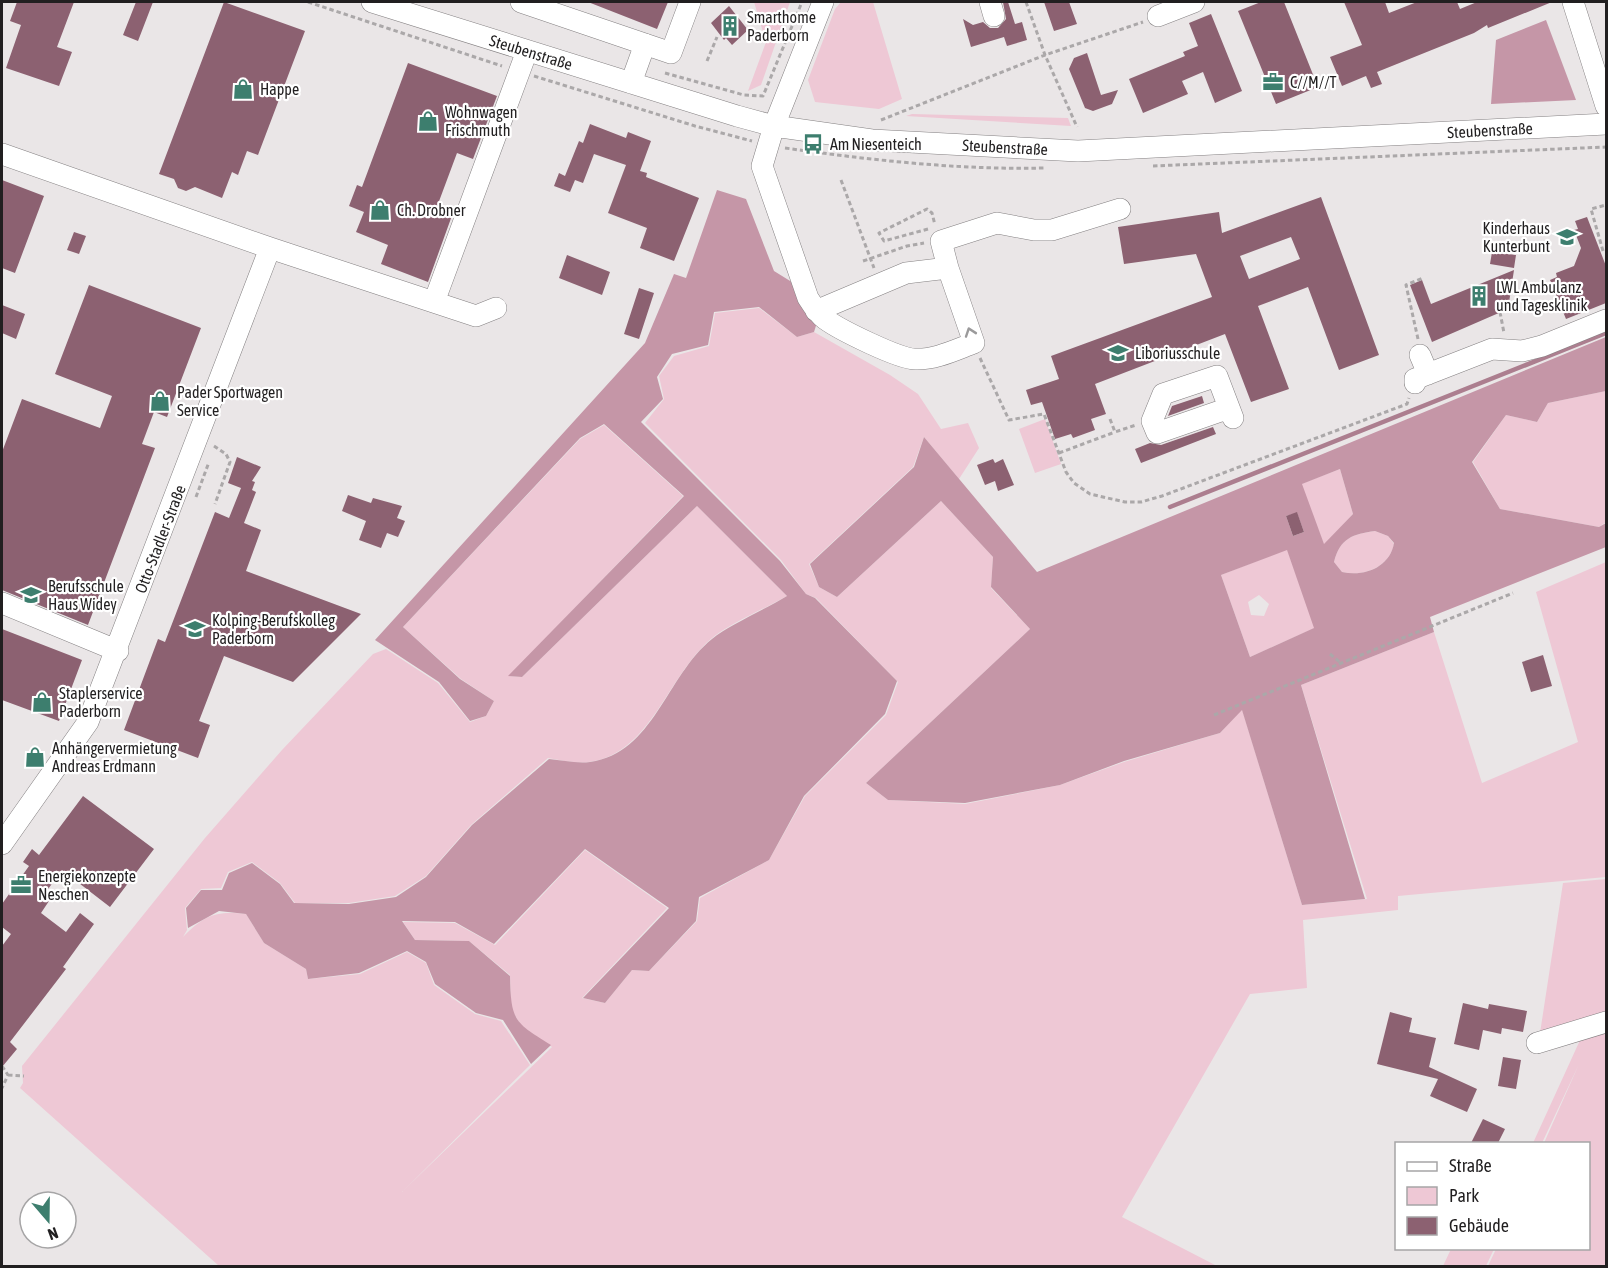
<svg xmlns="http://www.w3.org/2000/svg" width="1608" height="1268" font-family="'Asap Condensed',sans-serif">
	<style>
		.green { fill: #eec8d5; fill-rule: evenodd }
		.forest { fill: #c596a7; fill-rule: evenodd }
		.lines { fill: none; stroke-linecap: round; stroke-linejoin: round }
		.stream { stroke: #ac7e8f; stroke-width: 4.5 }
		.building { fill: #8c6171; fill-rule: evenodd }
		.minor-casing { stroke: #848082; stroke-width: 22 }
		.path { stroke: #aba8a9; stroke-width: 3; stroke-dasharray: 4.5 3; stroke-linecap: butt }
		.minor { stroke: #fff; stroke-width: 21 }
		.oneway { stroke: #9b9a9b }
		.labels { text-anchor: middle; stroke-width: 4.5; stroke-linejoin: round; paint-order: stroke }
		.poi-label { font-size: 16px; fill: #211f20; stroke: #fff; text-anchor: start }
		.street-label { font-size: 16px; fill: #211f20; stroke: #fff }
	</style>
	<rect width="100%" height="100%" fill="#eae6e7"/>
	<!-- green -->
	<path class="green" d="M754,2H790L761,85L748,91L766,42Z
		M841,2H873L902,99L879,109L815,102L808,80L835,9Z
		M912,114L1068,118L1071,126L906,116Z
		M759,308L797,337L814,332L890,375L918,394L941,429L968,423L979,448L959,479L924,437L913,467L809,564L819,587L837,597L941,501L993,557L991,588L1030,629L866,783L888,800L965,804L1060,785L1124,762L1220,733L1242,709L1302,905L1367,899L1301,685L1434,632L1482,783L1578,742L1536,592L1606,562V877L1398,896V910L1303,920L1307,988L1250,994L1122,1217L1217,1266H219L20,1088L23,1083L22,1066L205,838L282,750L373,654L386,649L438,683L470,722L486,716L494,701L461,679L403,627L580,439L604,425L683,496L509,676L522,677L697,506L787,596C766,608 727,625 711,639C667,676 651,754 589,762C577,764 561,760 548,758L471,825L426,876L395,896L349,903H295L280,883L252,862L228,872L221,888L201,889L185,908L187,930L183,937C205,915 215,911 246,914L264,943L306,969L308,979L360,974L407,952L426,963L434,985L475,1014L501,1021L530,1065L402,1192L552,1047L521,1026L511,1008L510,975L469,941L415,940L403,922L455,923L495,945L585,850L667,908L582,998L605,1003L632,970L649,971L697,921L700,898L769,860L805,796L886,715L898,682L816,598L806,594L781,560L645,423L664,399L659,376L674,356L709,346L715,313Z
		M1606,391V522L1599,527L1500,509L1473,462L1506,415L1537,422L1548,403Z
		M1045,419L1061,464L1035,473L1019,429Z
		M1340,469L1353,514L1324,545L1301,484Z
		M1375,531L1388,536L1394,544C1389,567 1365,577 1342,572L1334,562C1340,538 1353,534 1375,531Z
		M1287,549L1315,628L1250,657L1221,575ZM1259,595L1269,604L1264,616L1251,615L1248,602Z
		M1606,879V1266H1488L1496,1249L1588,1248V1144L1544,1143L1579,1064L1542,1143H1533L1581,1038L1540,1033L1563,883Z
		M1451,1249V1248L1494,1249L1486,1266H1443Z"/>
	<!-- forest -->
	<path class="forest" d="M1546,20L1576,100L1491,104L1496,40Z
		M717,190L746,199L774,271L795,284L819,316L814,332L797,337L759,307L714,312L708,345L672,354L657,377L663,399L641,422L780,561L806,594L815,598L897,681L885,714L804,796L769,860L699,897L696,921L649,971L632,970L605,1003L583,998L669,908L585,849L494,944L455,922L402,921L415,940L469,941L510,976C511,1021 514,1022 551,1045L531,1064L503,1020L476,1013L435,984L426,962L407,951L359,973L308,979L306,969L264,943L246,914L219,911L188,928L186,908L201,890H222L229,873L252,863L280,884L294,903L349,904L396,897L426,877L472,825L549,759C562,760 577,764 590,762C654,753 666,676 712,639C729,625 766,609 787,596L697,506L522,677L508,676L684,496L604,424L580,438L403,627L460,679L494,701L486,716L470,721L439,682L375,640L645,343L674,274L686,278Z
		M1606,337V391L1548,403L1537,422L1506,415L1472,462L1500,509L1599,527L1606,523V547L1430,617L1434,632L1301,685L1365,899L1302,905L1242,710L1220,733L1124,761L1060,785L965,803L888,800L866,783L1030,629L991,587L993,557L941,501L837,597L819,587L810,564L914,467L924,437L1037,572ZM1340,469L1353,514L1324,544L1302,484ZM1297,513L1304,532L1293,536L1286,516ZM1375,531L1388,536L1394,543C1390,567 1365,577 1342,572L1334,562C1340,538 1353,534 1375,531ZM1287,550L1314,628L1250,657L1221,575Z"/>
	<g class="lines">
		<!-- stream -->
		<path class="stream" d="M1170,507L1606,333"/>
	</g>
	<!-- building -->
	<path class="building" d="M17,2H74L57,47L72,52L59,86L6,68L21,25L10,21Z
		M136,2H153L138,41L123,35Z
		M224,2L305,31L258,155L247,151L238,175L232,172L222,198L195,187L186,191L178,188L174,179L159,174Z
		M588,2H668L657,29Z
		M1003,2H1008L1015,24L1022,22L1027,40L1007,46L1004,37L971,47L963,19L973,25L983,22L990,28H998L1006,19Z
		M1044,2H1069L1077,24L1054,31Z
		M1261,2H1284L1318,87L1276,104L1238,11Z
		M1344,2H1385L1389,13L1417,2H1457L1460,9L1477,2H1552L1488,28L1487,25L1474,33L1377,72L1382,84L1371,88L1366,76L1342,86L1330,57L1362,45Z
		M729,6L748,30L732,45L726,38L724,40L711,23Z
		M1211,14L1242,91L1215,103L1203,72L1182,81L1188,94L1143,113L1129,79L1185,56L1183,52L1198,46L1189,23Z
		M1087,53L1101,95L1118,90L1112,104L1093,111L1085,108L1069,69L1074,58Z
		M408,63L497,96L473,159L457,153L438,204L454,210L428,282L381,264L388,245L356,232L364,212L349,206L357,185L362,187Z
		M590,124L626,138L628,132L651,141L640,171L647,173L646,177L699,198L674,261L640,248L647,228L608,213L626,165L594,154L583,183L575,180L570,192L554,186L559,173L565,176L579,141L583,143Z
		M2,180L44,196L15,273L2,268Z
		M1321,197L1379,355L1339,370L1308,287L1258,306L1289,389L1251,402L1225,334L1095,384L1106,414L1091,419L1095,430L1073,438L1071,434L1055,439L1042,402L1031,405L1026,390L1059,379L1051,356L1212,297L1196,254L1124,264L1118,227L1219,212L1222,233ZM1291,237L1300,259L1249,279L1240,256Z
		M1587,217L1606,266V303L1566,319L1550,280L1557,277L1556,273L1574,266L1581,248L1574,230L1578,229L1575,221Z
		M74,232L86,236L79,254L67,250Z
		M1492,252L1516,255L1514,268L1490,264Z
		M567,255L610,272L602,295L559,278Z
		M1514,270L1508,309L1432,342L1410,285L1422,280L1431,304Z
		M89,285L201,328L167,417L154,412L142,444L155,448L88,625L2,590V452L22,399L100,428L112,396L55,374Z
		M639,288L654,293L639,339L624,334Z
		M2,305L25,314L16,339L2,333Z
		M1202,396L1204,403L1168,416L1172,406Z
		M1213,427L1216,434L1141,463L1135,449L1150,443L1161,445Z
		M237,457L261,467L252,481L255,482L252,490L256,492L244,523L261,530L246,571L361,614L293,682L224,656L199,721L210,725L198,758L124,730L158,639L165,642L215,512L229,518L241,488L228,483Z
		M993,459L995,463L1003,459L1014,485L998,491L995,481L985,485L977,465Z
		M348,495L371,503L373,498L402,506L397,518L405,521L398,537L387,533L381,548L359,540L366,521L342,511Z
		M1297,512L1304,532L1293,536L1286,516Z
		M2,629L82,660L59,721L2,700Z
		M1543,655L1552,686L1531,692L1522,662Z
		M83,796L154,849L110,907L62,870L43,896L49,901L41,913L66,932L80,913L94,924L63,967L66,969L10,1042L17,1049L2,1067V946L11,934L2,927V904L29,866L23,862L32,849L39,855Z
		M1463,1003L1488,1009L1489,1004L1527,1011L1523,1032L1502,1028L1501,1034L1483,1030L1479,1050L1454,1044Z
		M1390,1012L1412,1018L1409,1032L1436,1038L1429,1067L1477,1089L1467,1112L1430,1096L1438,1079L1377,1064Z
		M1503,1057L1521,1060L1516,1089L1498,1086Z
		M1483,1119L1505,1129L1498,1143H1471Z"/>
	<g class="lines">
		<!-- minor casing -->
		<g class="minor-casing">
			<path id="minor" d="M372,2L737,116L774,126L872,140L1078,151L1606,124
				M521,2L671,53L690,2
				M990,2L994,16
				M1573,2L1606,106
				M1158,16L1194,2
				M631,83L645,44
				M2,154L270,248L476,316L496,308
				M948,268L941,241L997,223L1034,230H1052L1120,209
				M434,302L527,51
				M816,311L906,273L948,268L974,343C955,350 935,360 915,359C899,359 840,330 825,319C818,314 813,306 808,298L762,166L774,126L823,2
				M1420,355L1428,374
				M1415,383V379L1492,349L1522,351L1542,346L1606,320
				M1229,408L1157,433L1152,421L1163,394L1217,376L1233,418
				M2,603L118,651
				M2,844L88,722L270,248
				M1537,1043L1606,1022"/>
		</g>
		<!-- path -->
		<path class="path" d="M308,2L502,66
			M1026,2L1045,55L1077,127
			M707,61L717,37
			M665,73L744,95L763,96L802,2
			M534,76L695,126L752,141
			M881,120L1045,55L1143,22
			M785,148C871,160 957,170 1044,168
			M1153,166L1606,147
			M841,180L874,268
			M928,229L884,241L879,233L927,209L932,213L935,225
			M1603,251L1591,209L1606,205
			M863,261L907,246L924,243
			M1500,312L1504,333
			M1418,339L1406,285L1423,278
			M980,358L1009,420L1044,414L1066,472L1074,483L1090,494L1125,502H1141L1162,496L1407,404L1409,398
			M1110,419L1115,432L1136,425
			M214,446L226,454L230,462L215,504
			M1059,453L1115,432
			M196,497L209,462
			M1330,654L1341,663
			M1214,715L1513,593
			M2,1066L8,1075L2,1088
			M8,1075L24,1076"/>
		<!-- minor -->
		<use href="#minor" class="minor"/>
	</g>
	<!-- one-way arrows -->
	<defs><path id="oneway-chevron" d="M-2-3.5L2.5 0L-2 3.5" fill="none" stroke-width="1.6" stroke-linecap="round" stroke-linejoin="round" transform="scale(1.5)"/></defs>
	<use class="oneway" href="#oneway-chevron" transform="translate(970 332) rotate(-109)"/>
	<!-- icons -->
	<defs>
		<g id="building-bare" transform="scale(1.62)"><path d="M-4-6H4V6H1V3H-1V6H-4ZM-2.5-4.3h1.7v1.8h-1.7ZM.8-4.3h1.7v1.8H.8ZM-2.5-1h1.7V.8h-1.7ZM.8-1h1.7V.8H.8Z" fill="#3d7e6e" stroke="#fff" stroke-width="2.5" paint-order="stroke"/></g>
		<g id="office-bare" transform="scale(1.62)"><path d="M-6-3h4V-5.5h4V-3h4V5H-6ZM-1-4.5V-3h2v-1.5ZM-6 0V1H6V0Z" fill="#3d7e6e" stroke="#fff" stroke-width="2.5" paint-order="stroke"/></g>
		<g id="shop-bare" transform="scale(1.62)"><path d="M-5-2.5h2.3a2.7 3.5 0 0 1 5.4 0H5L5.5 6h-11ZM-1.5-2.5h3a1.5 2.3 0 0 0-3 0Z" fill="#3d7e6e" stroke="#fff" stroke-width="2.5" paint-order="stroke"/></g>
		<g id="bus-bare" transform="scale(1.62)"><path d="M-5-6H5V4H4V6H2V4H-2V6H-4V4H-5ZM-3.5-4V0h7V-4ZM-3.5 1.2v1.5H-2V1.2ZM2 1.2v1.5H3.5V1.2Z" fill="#3d7e6e" stroke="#fff" stroke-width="2.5" paint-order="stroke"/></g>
		<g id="school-bare" transform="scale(1.62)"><path d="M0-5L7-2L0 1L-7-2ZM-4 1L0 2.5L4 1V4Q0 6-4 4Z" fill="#3d7e6e" stroke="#fff" stroke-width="2.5" paint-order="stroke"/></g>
	</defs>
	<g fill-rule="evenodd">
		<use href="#building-bare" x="730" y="26"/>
		<use href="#office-bare" x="1273" y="82"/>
		<use href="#shop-bare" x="243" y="89"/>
		<use href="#shop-bare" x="428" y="121"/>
		<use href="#bus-bare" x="813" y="144"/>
		<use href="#shop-bare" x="380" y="210"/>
		<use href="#school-bare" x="1567" y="237"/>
		<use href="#building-bare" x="1479" y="296"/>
		<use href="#school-bare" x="1118" y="353"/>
		<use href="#shop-bare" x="160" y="401"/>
		<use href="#school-bare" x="31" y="595"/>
		<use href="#school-bare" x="195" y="629"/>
		<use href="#shop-bare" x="42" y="702"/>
		<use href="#shop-bare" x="35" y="757"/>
		<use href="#office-bare" x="21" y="885"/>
	</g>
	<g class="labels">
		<!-- poi labels -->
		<g class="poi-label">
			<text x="747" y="23">Smarthome<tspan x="747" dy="18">Paderborn</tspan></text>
			<text x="1290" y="88">C//M//T</text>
			<text x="260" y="95">Happe</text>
			<text x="445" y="118">Wohnwagen<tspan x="445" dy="18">Frischmuth</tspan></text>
			<text x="830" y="150">Am Niesenteich</text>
			<text x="397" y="216">Ch. Drobner</text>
			<text x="1550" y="234" text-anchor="end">Kinderhaus<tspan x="1550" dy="18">Kunterbunt</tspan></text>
			<text x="1496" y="293">LWL Ambulanz<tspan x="1496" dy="18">und Tagesklinik</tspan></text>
			<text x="1135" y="359">Liboriusschule</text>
			<text x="177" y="398">Pader Sportwagen<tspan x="177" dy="18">Service</tspan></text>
			<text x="48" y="592">Berufsschule<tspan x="48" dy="18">Haus Widey</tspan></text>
			<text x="212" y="626">Kolping-Berufskolleg<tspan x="212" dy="18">Paderborn</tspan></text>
			<text x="59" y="699">Staplerservice<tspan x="59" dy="18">Paderborn</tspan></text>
			<text x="52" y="754">Anhängervermietung<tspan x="52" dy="18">Andreas Erdmann</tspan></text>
			<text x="38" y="882">Energiekonzepte<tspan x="38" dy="18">Neschen</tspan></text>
		</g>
		<!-- street labels -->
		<g class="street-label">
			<text transform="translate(531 52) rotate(17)" y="6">Steubenstraße</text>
			<text transform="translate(1490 130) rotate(-3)" y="6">Steubenstraße</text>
			<text transform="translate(1005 147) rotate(3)" y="6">Steubenstraße</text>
			<text transform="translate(160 539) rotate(-69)" y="6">Otto-Stadler-Straße</text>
		</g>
	</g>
	<!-- border -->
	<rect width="1608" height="1268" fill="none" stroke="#211f20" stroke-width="6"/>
	<!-- legend -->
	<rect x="1395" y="1142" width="195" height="108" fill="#ffffff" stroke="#a6a5a6" stroke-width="1.5"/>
	<rect x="1407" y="1162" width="30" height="9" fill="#ffffff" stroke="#a6a5a6" stroke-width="1.5"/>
	<text x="1449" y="1172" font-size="18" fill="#211f20">Straße</text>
	<rect x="1407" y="1187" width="30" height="18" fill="#eec8d5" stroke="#a6a5a6" stroke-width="1.5"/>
	<text x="1449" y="1202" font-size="18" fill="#211f20">Park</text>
	<rect x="1407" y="1217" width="30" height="18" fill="#8c6171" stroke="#a6a5a6" stroke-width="1.5"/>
	<text x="1449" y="1232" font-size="18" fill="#211f20">Gebäude</text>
	<!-- north arrow -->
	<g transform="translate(48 1220) rotate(160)"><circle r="28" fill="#ffffff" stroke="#a6a5a6" stroke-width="1.5"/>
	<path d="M0-4.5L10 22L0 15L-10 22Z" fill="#3d7e6e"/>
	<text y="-9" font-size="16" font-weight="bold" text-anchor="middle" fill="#211f20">N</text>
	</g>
</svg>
